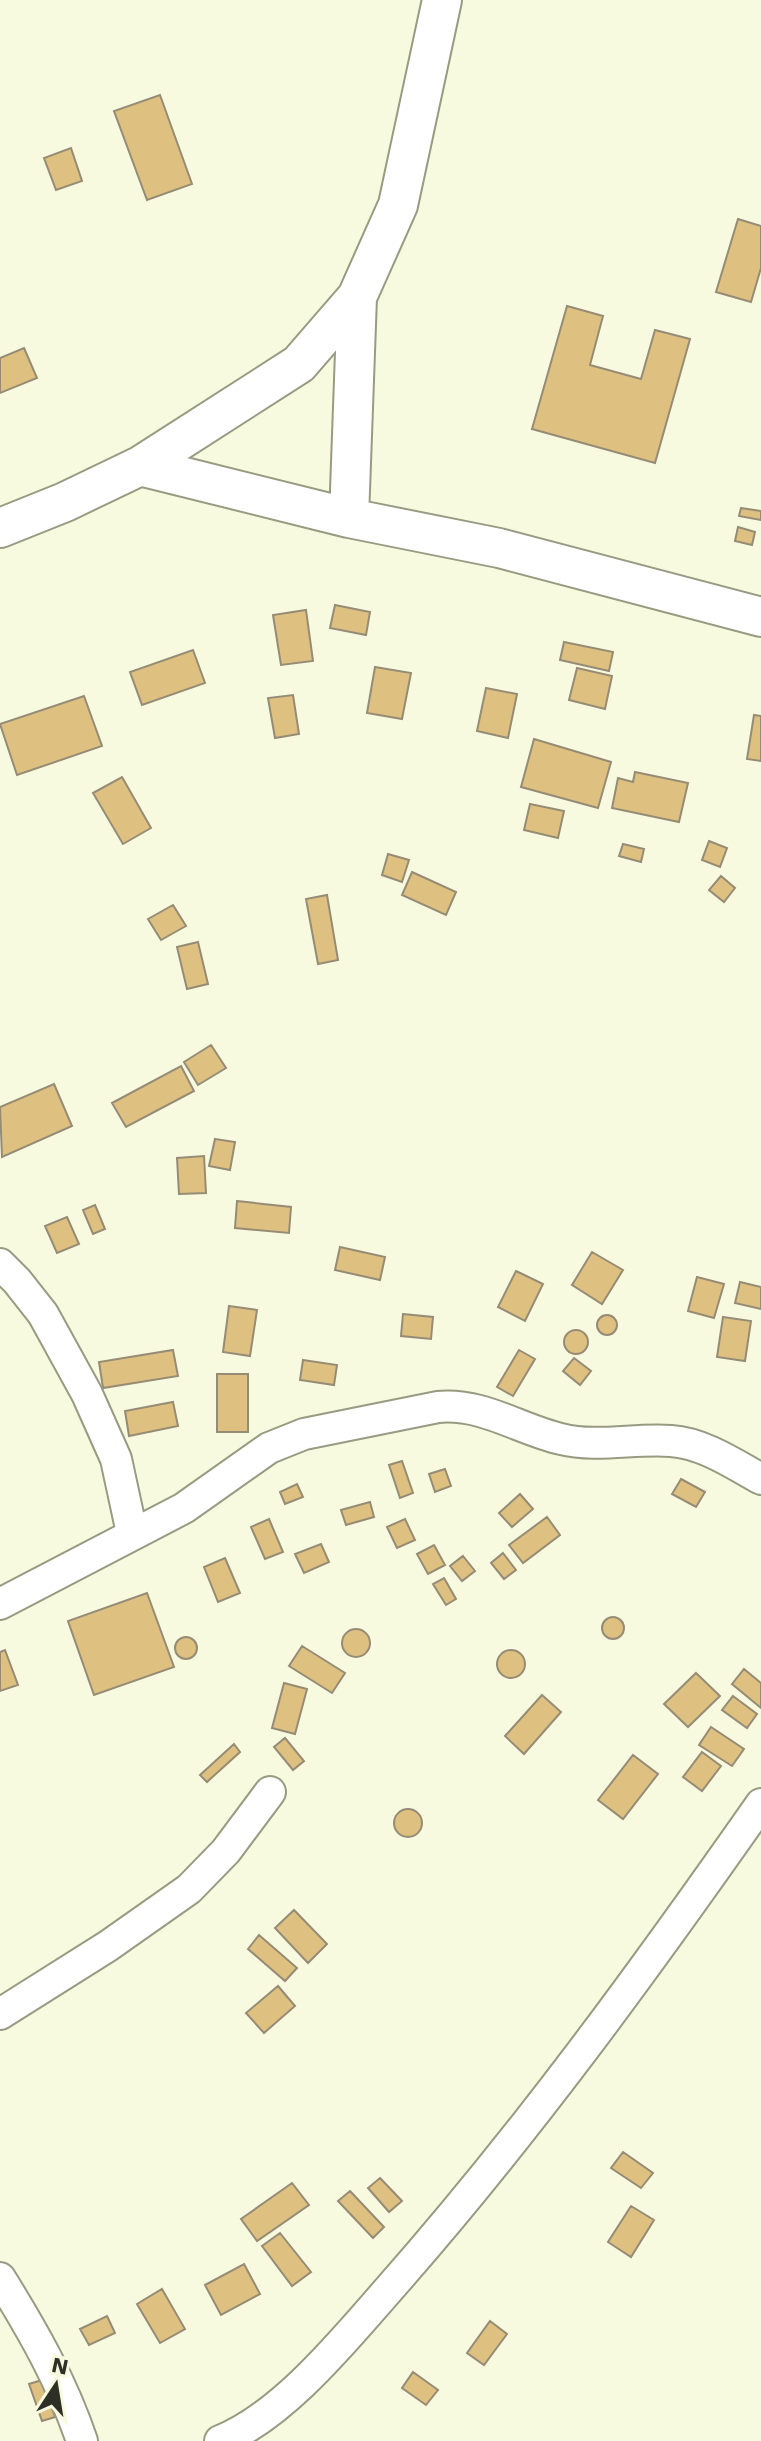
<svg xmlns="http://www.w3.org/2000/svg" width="761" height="2441" font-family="'Work Sans',sans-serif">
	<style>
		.building { fill: #dec180; stroke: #968c75; stroke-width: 2 }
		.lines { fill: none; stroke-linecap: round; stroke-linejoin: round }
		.minor-casing { stroke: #989b82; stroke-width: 34 }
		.tertiary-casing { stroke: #989b82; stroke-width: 42 }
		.minor { stroke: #fff; stroke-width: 30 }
		.tertiary { stroke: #fff; stroke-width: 38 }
	</style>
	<rect width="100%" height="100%" fill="#f7fadf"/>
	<!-- building -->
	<path class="building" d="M160,95L192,184L147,200L114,111Z
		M71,148L82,181L56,190L44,158Z
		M738,219L761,226V268L751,302L716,292Z
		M567,306L603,316L590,365L641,379L655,330L690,339L655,463L532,429Z
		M24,348L37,378L0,393V358Z
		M741,508L761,511V520L739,516Z
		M738,527L755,532L752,545L735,541Z
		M335,605L370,612L366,635L330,628Z
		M306,610L313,661L281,665L273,615Z
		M564,642L613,652L609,671L560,660Z
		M193,650L205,683L142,705L130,672Z
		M375,667L411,673L402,719L367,713Z
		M577,668L612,676L605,709L569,700Z
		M486,688L517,694L508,738L477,731Z
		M293,695L299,734L275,738L268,698Z
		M84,696L102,746L17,775L0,724Z
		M754,715L761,716V761L747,759Z
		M534,739L611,762L598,808L521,787Z
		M635,772L688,783L679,822L612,808L618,778L633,782Z
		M122,777L151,828L123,844L93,793Z
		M530,804L564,811L558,838L524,830Z
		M709,841L727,848L720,867L702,860Z
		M623,844L644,849L641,862L619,856Z
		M388,854L409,860L402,882L382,875Z
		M412,872L456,892L446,915L402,895Z
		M721,876L735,888L724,902L709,890Z
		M327,895L338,960L318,964L306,899Z
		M173,905L186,926L161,940L148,919Z
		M198,942L208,984L187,989L177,947Z
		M211,1045L226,1068L198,1085L184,1062Z
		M181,1066L194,1091L126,1127L112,1103Z
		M54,1084L72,1126L2,1157L0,1107Z
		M215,1139L235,1142L230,1170L209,1166Z
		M204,1156L206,1193L179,1194L177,1158Z
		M237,1201L291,1207L289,1233L235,1228Z
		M95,1205L105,1229L93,1234L83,1210Z
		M67,1217L79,1244L57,1253L45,1226Z
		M340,1247L385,1257L380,1280L335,1270Z
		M592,1252L623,1270L602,1304L572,1285Z
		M516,1271L543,1284L525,1321L498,1307Z
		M697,1277L724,1284L714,1318L688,1311Z
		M740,1282L761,1287V1309L735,1303Z
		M229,1306L257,1310L250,1356L223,1352Z
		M403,1314L433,1317L431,1339L401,1336Z
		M597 1325a10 10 0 1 1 20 0a10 10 0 1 1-20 0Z
		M723,1317L751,1321L745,1361L717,1357Z
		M564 1342a12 12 0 1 1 24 0a12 12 0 1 1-24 0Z
		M173,1350L178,1376L103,1388L99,1362Z
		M519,1350L535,1359L513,1396L497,1387Z
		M574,1358L591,1371L580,1385L563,1371Z
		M303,1360L337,1365L334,1385L300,1380Z
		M217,1374H248V1432H217Z
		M173,1402L178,1426L129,1436L125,1411Z
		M402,1461L413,1493L400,1498L389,1465Z
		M445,1469L451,1486L435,1492L429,1474Z
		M681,1479L705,1492L696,1507L672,1494Z
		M297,1484L303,1497L285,1504L280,1492Z
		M520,1494L533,1509L512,1527L499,1513Z
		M370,1502L374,1517L346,1525L341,1510Z
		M547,1517L560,1535L523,1563L509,1545Z
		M269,1519L283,1552L265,1559L251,1527Z
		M405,1519L415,1540L397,1548L387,1527Z
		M321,1544L329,1562L304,1573L295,1554Z
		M434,1545L445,1565L428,1574L417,1554Z
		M503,1553L516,1570L504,1579L491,1563Z
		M463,1556L475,1571L462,1581L450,1566Z
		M225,1558L240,1593L218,1602L204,1567Z
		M444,1578L456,1599L446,1605L433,1584Z
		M147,1593L174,1667L94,1695L68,1621Z
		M602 1628a11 11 0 1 1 22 0a11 11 0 1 1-22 0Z
		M342 1643a14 14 0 1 1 28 0a14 14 0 1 1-28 0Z
		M175 1648a11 11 0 1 1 22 0a11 11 0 1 1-22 0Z
		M302,1646L345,1673L332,1693L289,1666Z
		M497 1664a14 14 0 1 1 28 0a14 14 0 1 1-28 0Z
		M5,1650L18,1685L0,1691V1652Z
		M744,1669L761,1683V1708L732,1684Z
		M696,1673L720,1696L688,1727L664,1704Z
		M284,1683L307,1689L295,1734L272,1728Z
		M542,1695L561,1712L524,1754L505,1736Z
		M733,1696L757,1714L747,1728L722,1710Z
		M711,1727L744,1749L732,1766L699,1745Z
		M285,1738L304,1761L293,1770L274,1747Z
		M234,1744L240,1752L207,1782L200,1775Z
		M702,1752L721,1766L702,1791L683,1777Z
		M633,1755L658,1774L623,1819L598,1800Z
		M394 1823a14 14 0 1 1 28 0a14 14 0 1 1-28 0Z
		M294,1910L327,1944L308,1963L275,1928Z
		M259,1935L297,1968L285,1981L248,1949Z
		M278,1986L295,2006L264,2033L246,2013Z
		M623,2152L653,2173L641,2188L611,2168Z
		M380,2178L402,2201L389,2212L368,2188Z
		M292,2183L309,2205L257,2241L241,2219Z
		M350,2191L384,2227L373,2238L338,2201Z
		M631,2206L654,2220L631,2257L608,2242Z
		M280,2233L311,2272L292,2286L262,2246Z
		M244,2264L260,2294L221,2315L205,2285Z
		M162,2289L185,2329L160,2343L137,2304Z
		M107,2316L115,2333L89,2345L80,2329Z
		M490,2321L507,2334L484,2365L467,2353Z
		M413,2372L438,2390L426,2405L402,2388Z
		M42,2380L55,2417L42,2421L29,2384Z"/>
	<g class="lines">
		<!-- minor casing -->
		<g class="minor-casing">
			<path id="minor" d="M0,1264L17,1281L43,1314L87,1394L116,1459L132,1533
				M0,1604L184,1508L269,1448L304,1434L438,1407C484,1403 518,1429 561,1439C597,1448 635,1438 671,1441C703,1443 734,1464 761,1479
				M0,2014L108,1946L189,1889L226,1851L270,1792
				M0,2278C33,2331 62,2382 82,2441
				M220,2441C283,2416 345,2339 389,2289C524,2136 644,1971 761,1804"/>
		</g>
		<!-- tertiary casing -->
		<g class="tertiary-casing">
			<path id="tertiary" d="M140,466L299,364L357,297L398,205L442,0
				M349,518L357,297
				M0,528L65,502L140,466L349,518L499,548L761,617"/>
		</g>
		<!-- minor -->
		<use href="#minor" class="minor"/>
		<!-- tertiary -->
		<use href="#tertiary" class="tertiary"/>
	</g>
	<!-- north arrow -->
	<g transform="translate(56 2385) rotate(12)" stroke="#f7fadf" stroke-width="6" paint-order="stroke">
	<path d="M0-6L14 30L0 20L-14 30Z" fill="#2e2f25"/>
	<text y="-12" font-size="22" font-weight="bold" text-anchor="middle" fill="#2e2f25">N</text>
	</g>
</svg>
